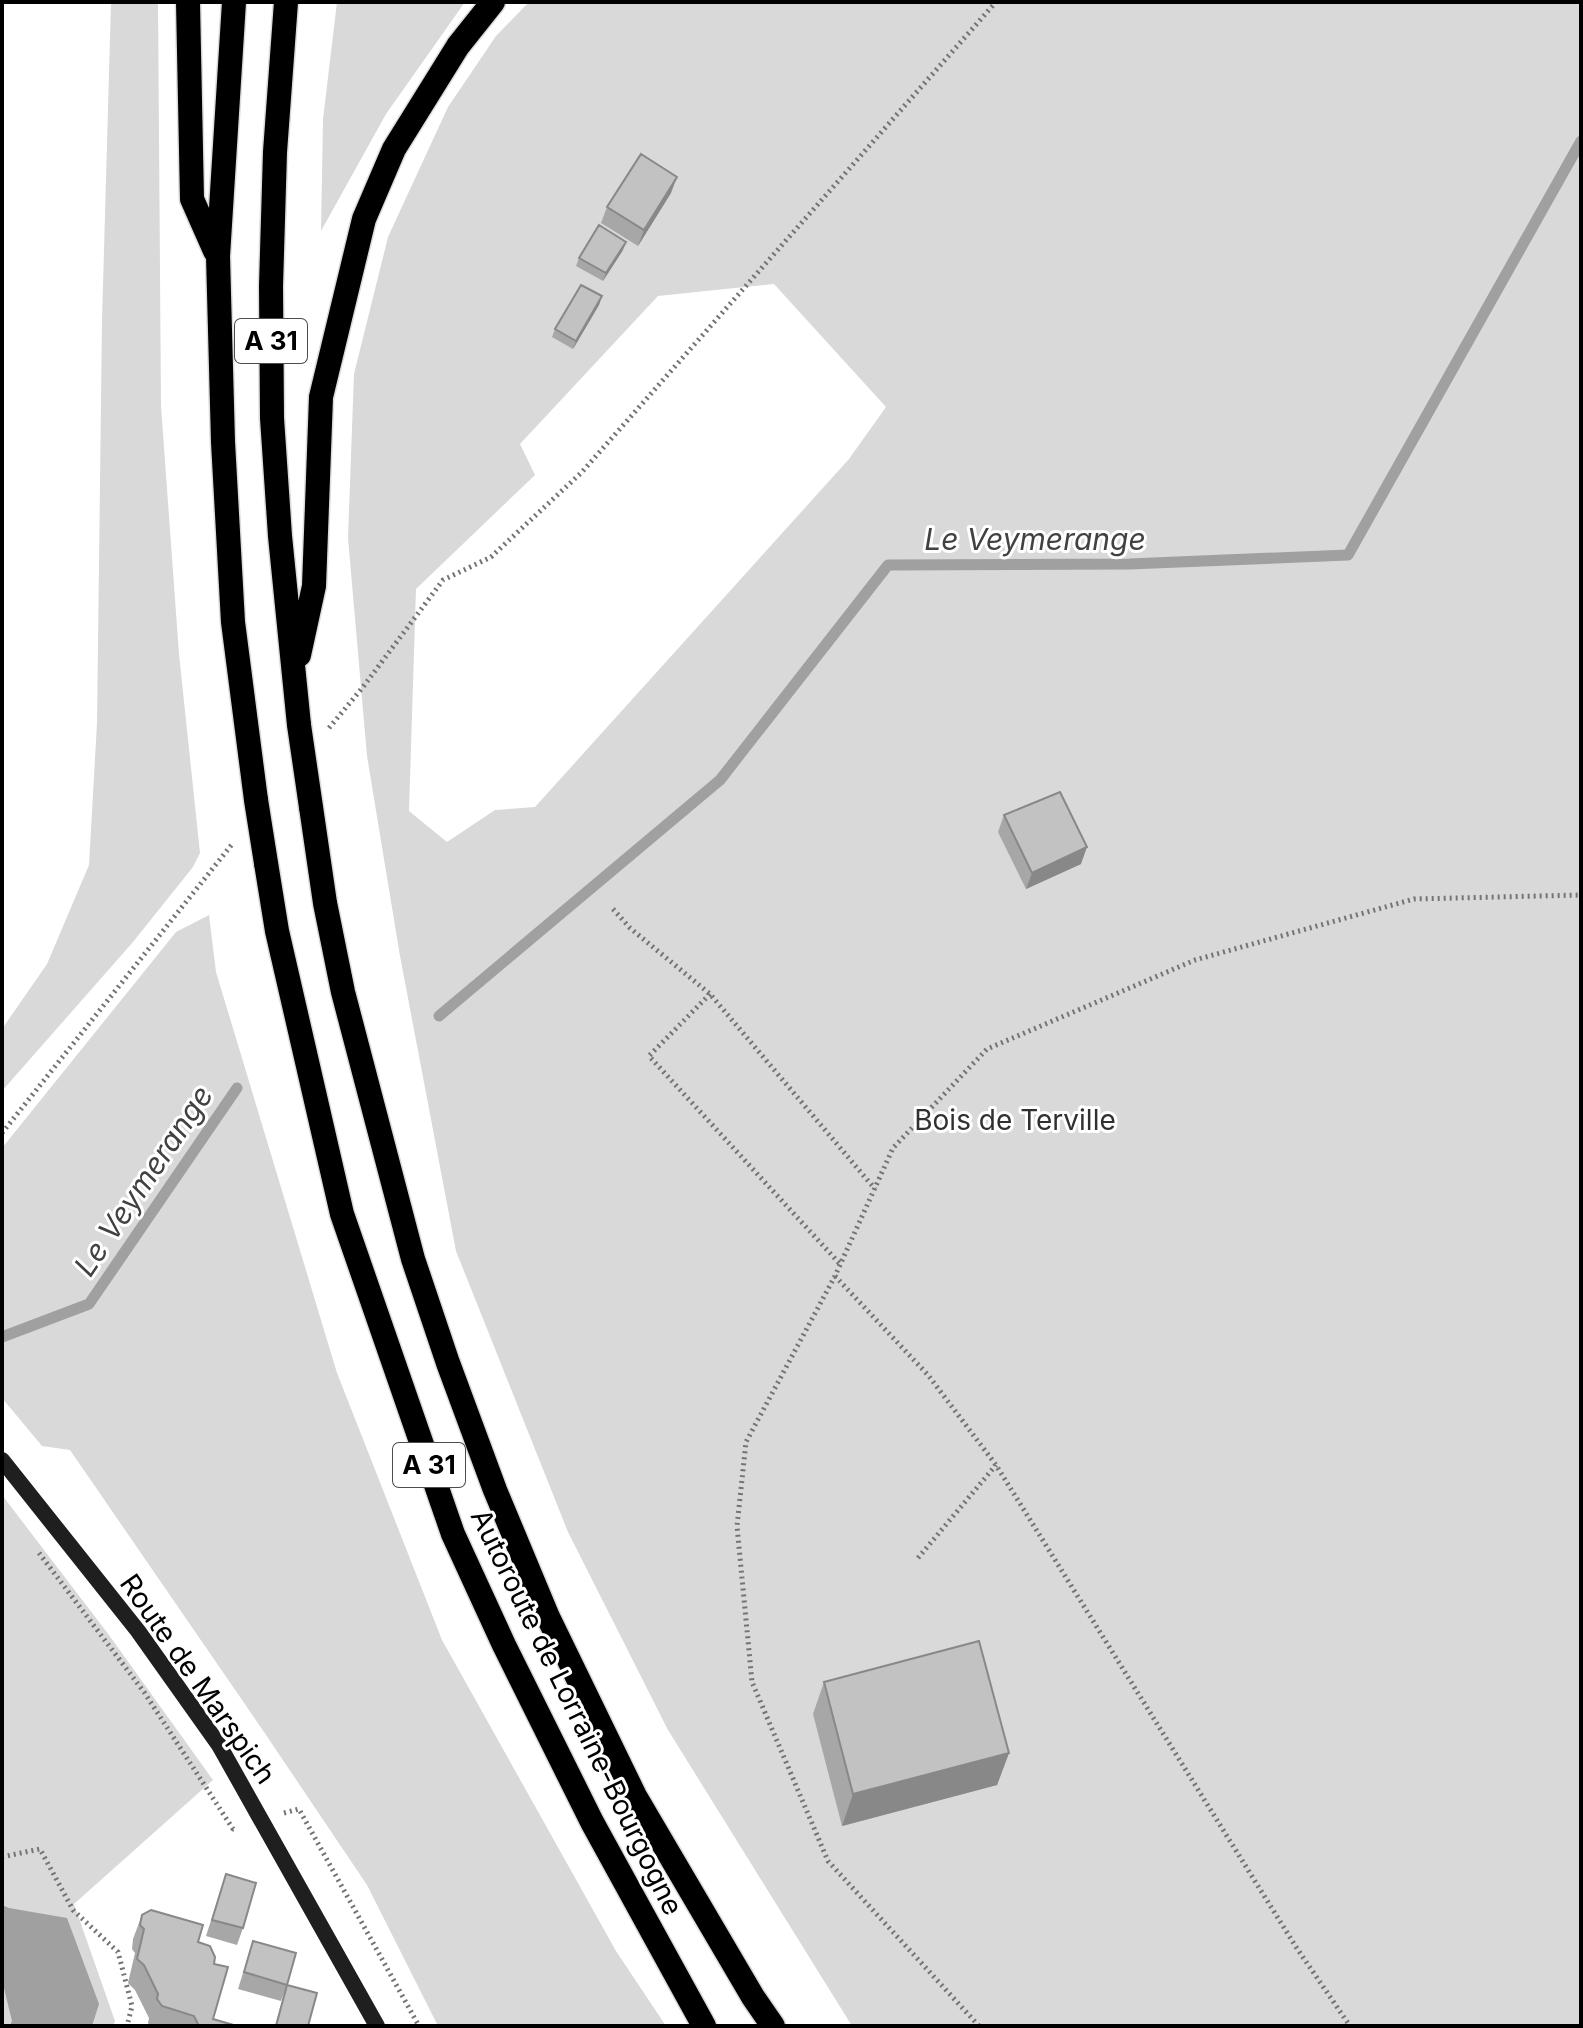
<svg xmlns="http://www.w3.org/2000/svg" width="1583" height="2028" font-family="Inter,sans-serif">
	<style>
		.green { fill: #d9d9d9; fill-rule: evenodd }
		.water { fill: #a0a0a0 }
		.lines { fill: none; stroke-linecap: round; stroke-linejoin: round }
		.stream { stroke: #a0a0a0; stroke-width: 11 }
		.highway-casing { stroke: #dbdbdb; stroke-width: 27 }
		.path { stroke: #747474; stroke-width: 5; stroke-dasharray: 2 4; stroke-linecap: butt }
		.secondary { stroke: #1f1f1f; stroke-width: 16 }
		.highway { stroke: #000; stroke-width: 24 }
		.highway-bridge-casing { stroke: #dbdbdb; stroke-width: 27; stroke-linecap: butt }
		.highway-bridge { stroke: #000; stroke-width: 24 }
		.wall { fill: #a7a7a7 }
		.shaded-wall { fill: #888 }
		.building { fill: #c2c2c2; stroke: #888; stroke-width: 2 }
		.labels { text-anchor: middle; stroke-width: 6; stroke-linejoin: round; paint-order: stroke }
		.shield { fill: #fff; stroke: #4c4c4c; stroke-width: 2 }
		.shield-label { font-size: 26px; font-weight: bold; fill: #000 }
		.park-label { font-size: 28px; fill: #303030; stroke: #fff }
		.street-label { font-size: 28px; fill: #000; stroke: #fff }
		.water-label { font-size: 30px; font-style: italic; fill: #414141; stroke: #fff }
	</style>
	<rect width="100%" height="100%" fill="#fff"/>
	<!-- green -->
	<path class="green" d="M111,2H158L161,406L179,654L200,853L193,867L133,942L2,1091V1029L47,964L89,865L97,723L102,321Z
		M337,2H465L386,114L321,231L323,119Z
		M529,2H1581V2026H852L668,1730L568,1532L456,1251L400,956L367,756L348,538L354,374L388,237L448,107L496,36ZM774,284L886,407L849,459L535,807L495,810L447,842L409,811L416,589L535,475L520,444L658,296Z
		M209,915L216,972L337,1373L442,1640L616,1951L666,2026H438L367,1885L264,1732L70,1450L42,1446L2,1398V1148L176,932Z
		M2,1495L109,1635L213,1780L74,1904L115,2021L113,2026H2Z"/>
	<!-- water -->
	<path class="water" d="M2,1905L9,1908L67,1918L99,2004L92,2026H10L12,2021L2,1980Z"/>
	<g class="lines">
		<!-- stream -->
		<path class="stream" d="M439,1016L720,780L888,565L1129,564L1348,555L1581,141
			M2,1337L89,1304L237,1088"/>
		<!-- highway casing -->
		<g class="highway-casing">
			<path id="highway" d="M188,2L192,199L215,251
				M234,2L218,256L223,442L233,622L256,800
				M286,2L275,152L271,286L272,418L280,536L299,725
				M299,655L314,586L321,397L364,219L394,149L458,46L493,2
				M311,807L325,903L343,992L413,1259L448,1363L495,1490L548,1617L635,1796L753,1997L773,2026
				M266,863L277,931L342,1214L453,1534L504,1645L592,1822L704,2026"/>
		</g>
		<!-- path -->
		<path class="path" d="M329,728L363,687L443,580L491,557L582,472L996,2
			M613,909L630,928L710,994L875,1189
			M710,994L649,1056L840,1264
			M2,1133L233,843
			M835,1276L928,1375L996,1465L1296,1947L1350,2026
			M39,1553L144,1692L233,1829L237,1828
			M918,1558L996,1465
			M284,1813L299,1809L419,2026
			M2,1857L40,1849L73,1910L118,1952L132,2006L127,2026
			M979,2026L828,1861L752,1682L737,1526L746,1442L835,1276L893,1148L987,1049L1195,960L1414,899L1581,895"/>
		<!-- secondary -->
		<path class="secondary" d="M2,1460L138,1631L219,1745L377,2026"/>
		<!-- highway -->
		<use href="#highway" class="highway"/>
		<!-- highway-bridge casing -->
		<g class="highway-bridge-casing">
			<path id="highway-bridge" d="M299,725L311,807
				M256,800L266,863"/>
		</g>
		<!-- highway-bridge -->
		<use href="#highway-bridge" class="highway-bridge"/>
	</g>
	<!-- wall -->
	<path class="wall" d="M671,193L638,246L601,223L607,207Z
		M623,250L603,281L576,266L579,258Z
		M602,296L599,305L573,349L552,337L555,329Z
		M1004,815L1081,864L1026,889L998,832Z
		M824,1682L1009,1753L997,1785L842,1826L813,1714Z
		M226,1874L243,1928L237,1945L206,1936Z
		M142,1915L198,1942L214,1964L213,2019L237,2026H150L148,2023L149,2018L135,1990L128,1983L135,1953L132,1949L133,1939Z
		M253,1941L287,1985L281,2001L238,1989Z
		M287,1985L308,2026H275Z"/>
	<!-- shaded-wall -->
	<path class="shaded-wall" d="M677,177L671,193L638,246L644,230Z
		M626,242L623,250L603,281L606,273Z
		M602,296L599,305L573,349L576,341Z
		M1087,847L1081,864L1026,889L1032,873Z
		M1009,1753L997,1785L842,1826L853,1794Z"/>
	<!-- building -->
	<path class="building" d="M641,154L677,177L644,230L607,207Z
		M599,225L626,242L606,273L579,258Z
		M581,285L602,296L576,341L555,329Z
		M1060,792L1087,847L1032,873L1004,815Z
		M979,1641L1009,1753L853,1794L824,1682Z
		M226,1874L256,1883L243,1928L212,1920Z
		M151,1910L203,1925L198,1942L210,1946L215,1957L214,1964L228,1967L213,2019L237,2026H199L194,2016L162,2006L157,1999L158,1994L144,1965L137,1959L144,1929L140,1925L142,1915Z
		M253,1941L296,1953L287,1985L244,1972Z
		M287,1985L317,1993L308,2026H276Z"/>
	<g class="labels">
		<!-- shield labels -->
		<g class="shield">
			<rect x="235" y="319" width="72" height="44" rx="6"/>
			<rect x="393" y="1443" width="72" height="44" rx="6"/>
		</g>
		<g class="shield-label">
			<text x="271" y="350">A 31</text>
			<text x="429" y="1474">A 31</text>
		</g>
		<!-- park labels -->
		<g class="park-label">
			<text x="1015" y="1130">Bois de Terville</text>
		</g>
		<!-- street labels -->
		<g class="street-label">
			<text transform="translate(198 1679) rotate(55)" y="10">Route de Marspich</text>
			<text transform="translate(577 1712) rotate(64)" y="10">Autoroute de Lorraine-Bourgogne</text>
		</g>
		<!-- water labels -->
		<g class="water-label">
			<text x="1035" y="550">Le Veymerange</text>
			<text transform="translate(144 1181) rotate(-56)" y="10">Le Veymerange</text>
		</g>
	</g>
	<!-- border -->
	<rect width="1583" height="2028" fill="none" stroke="#000000" stroke-width="8"/>
</svg>
